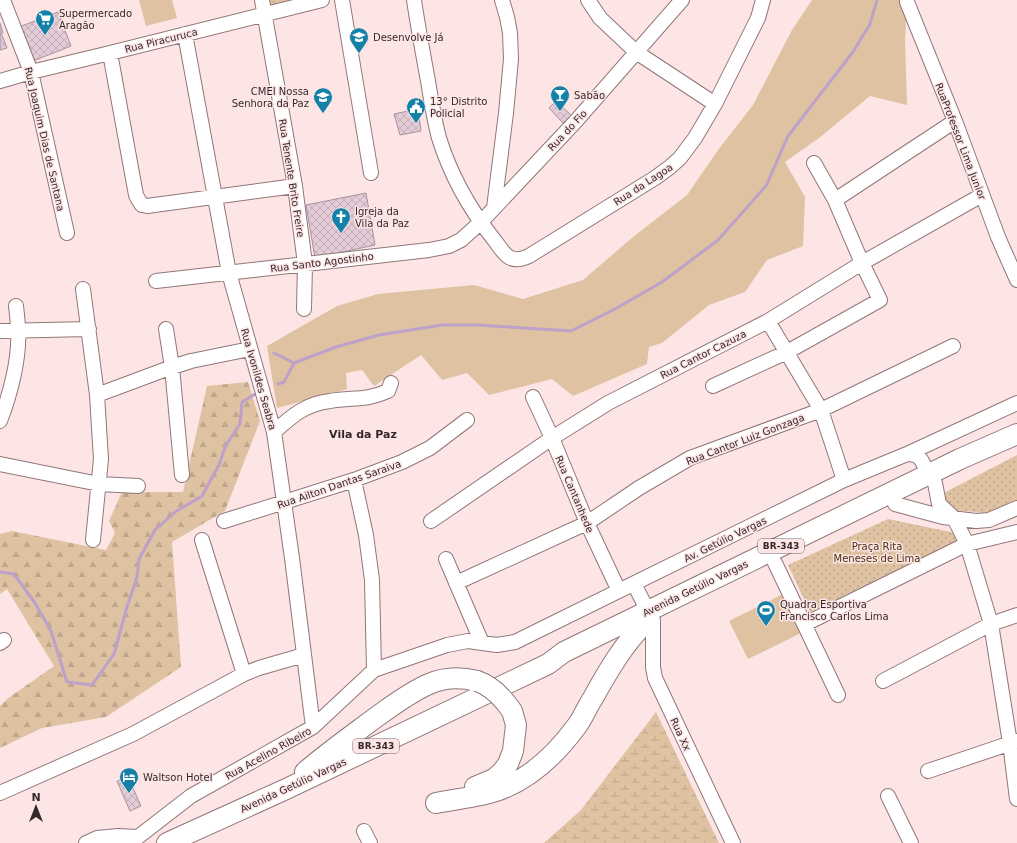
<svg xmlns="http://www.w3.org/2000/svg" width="1017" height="843" font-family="'DejaVu Sans',sans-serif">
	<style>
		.grass { fill: #dec2a1 }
		.forest { fill: url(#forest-firs) }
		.wetland { fill: url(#wetland-marsh) }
		.park { fill: url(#park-dots) }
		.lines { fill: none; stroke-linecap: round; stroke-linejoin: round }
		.stream { stroke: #bda1c9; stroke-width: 3 }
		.building { fill: url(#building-cross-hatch); stroke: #a9929e }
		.minor-casing { stroke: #917678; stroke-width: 16 }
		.highway-casing { stroke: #917678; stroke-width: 22 }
		.minor { stroke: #fff; stroke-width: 14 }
		.highway { stroke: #fff; stroke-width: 20 }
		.highway-bridge-casing { stroke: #917678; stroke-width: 22; stroke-linecap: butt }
		.highway-bridge { stroke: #fff; stroke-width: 20 }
		.labels { text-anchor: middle; stroke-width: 3; stroke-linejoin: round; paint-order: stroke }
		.shield { fill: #fde5e6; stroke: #706162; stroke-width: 1 }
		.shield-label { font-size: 9px; font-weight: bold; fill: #34292a }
		.poi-label { font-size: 10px; fill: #34292a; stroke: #fde5e6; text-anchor: start }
		.street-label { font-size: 10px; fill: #34292a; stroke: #fde5e6 }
		.park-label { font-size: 10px; fill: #472f10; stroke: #fde5e6 }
		.neighbourhood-label { font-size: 11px; font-weight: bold; fill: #34292a; stroke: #fde5e6 }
	</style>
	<defs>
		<pattern id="forest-firs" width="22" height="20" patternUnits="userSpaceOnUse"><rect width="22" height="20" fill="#dec2a1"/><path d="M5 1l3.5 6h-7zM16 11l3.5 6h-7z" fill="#bfa78b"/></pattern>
		<pattern id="wetland-marsh" width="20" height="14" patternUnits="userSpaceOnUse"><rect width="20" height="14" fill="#dec2a1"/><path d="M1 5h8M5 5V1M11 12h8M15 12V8" fill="none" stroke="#bfa78b"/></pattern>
		<pattern id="park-dots" width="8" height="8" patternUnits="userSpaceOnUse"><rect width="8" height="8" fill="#dec2a1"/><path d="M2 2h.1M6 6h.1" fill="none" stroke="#bfa78b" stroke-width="1.8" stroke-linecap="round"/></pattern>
		<pattern id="building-cross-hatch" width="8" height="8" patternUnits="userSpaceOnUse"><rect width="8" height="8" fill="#e4cbd8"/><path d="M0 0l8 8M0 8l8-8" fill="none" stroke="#c4aeba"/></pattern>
	</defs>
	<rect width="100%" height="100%" fill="#fde5e6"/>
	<!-- grass -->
	<path class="grass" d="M139,0H172L177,18L146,26Z
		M812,0H907L905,41L907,105L870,96L819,138L785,162L805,197L803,246L767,260L745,292L709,305L662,343L649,347L647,364L573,396L552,379L489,395L467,373L442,380L421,355L374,386L362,370L346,373L347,389L277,408L267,346L337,306L378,294L474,285L523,299L583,280L633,237L687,195L718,150L753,105L792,30Z
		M783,594L803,632L748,659L729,621Z"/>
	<!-- forest -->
	<path class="forest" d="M248,382L260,421L225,511L172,542L181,667L106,717L42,728L0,748V706L7,699L54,666L7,589L0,594V534L12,531L106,550L115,533L109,521L122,492H183L207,386Z"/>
	<!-- wetland -->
	<path class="wetland" d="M656,712L719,843H544L581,810Z"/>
	<!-- park -->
	<path class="park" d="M263,0H295L265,8Z
		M1017,455V500L987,513L952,510L940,495Z
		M888,519L965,535L961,542L810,612L788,565Z"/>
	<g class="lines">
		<!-- stream -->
		<path class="stream" d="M274,353L294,363L336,347L379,335L442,325H477L571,331L615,309L662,282L718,240L766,186L788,136L853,52L870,24L877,0
			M278,384L284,382L294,363
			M0,572L14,574L35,603L51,631L67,682L92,685L114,654L127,607L137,577L139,559L155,530L175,512L202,496L219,465L226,445L240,424L242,402L257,393"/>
	</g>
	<!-- building -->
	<path class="building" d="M58,12L71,46L33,61L19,27Z
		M0,23L3,33L0,34Z
		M0,35H2L7,48L0,50Z
		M556,101L572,116L563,123L549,108Z
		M418,109L421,131L400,135L394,114Z
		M366,193L375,245L315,258L306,205Z
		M128,777L141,806L130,811L117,781Z"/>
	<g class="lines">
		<!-- minor casing -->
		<g class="minor-casing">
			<path id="minor" d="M3,0L31,72L67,233
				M262,0L295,186L305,264L304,309
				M342,0L371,173
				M414,0C418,27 423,54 428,81C431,100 434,119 439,138C450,173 469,208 492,237C504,252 508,266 529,256L655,178L670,167L680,158L695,138L715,104L758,18L763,0
				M588,0L600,18L636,52L715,104
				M907,2L955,121L998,237L1017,280
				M185,34L229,273L274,432L292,558L313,727
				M110,53L136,195L138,199L142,205L147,206L295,186
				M0,81L31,72L110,53L322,0
				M835,200L955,121
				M494,208L506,113L511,59L510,33L507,17L502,0
				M156,281L429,250L449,246L461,240L481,222L576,121L682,0
				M83,289L97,395L101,459L93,540
				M768,321L821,410L844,480
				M166,329L172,367L182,475
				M0,331L89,329
				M713,386L787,352L880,300L862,263L835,200L814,163
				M97,395L172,367L191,361L250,349
				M533,397L552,438L587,523L619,591
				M0,421C10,395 20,358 18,330C18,322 17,314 16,306
				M274,432C292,416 305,404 330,401C352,397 366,401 388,391L391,383
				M907,454L1017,403
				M0,464L99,484L138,486
				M354,480L366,535L372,580L374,670
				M935,483L939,504L954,518L967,544L991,624L1010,743L1017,799
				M895,504L943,517L976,521L989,520L1017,508
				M224,521L354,480L402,462L430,448L467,420
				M431,521L552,438L608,403L768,321L862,263L982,195
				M202,540L244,674
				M446,559L482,643
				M775,563L838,695
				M456,583L587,523L639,488L690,458L821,410L953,346
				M634,584L648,611
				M653,620V667L655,678L733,843
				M805,624L967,544L1017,532
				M0,643L4,640
				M883,681L991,624L1017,615
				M928,771L1017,741
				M0,793L133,734L244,674L259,668L304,655
				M888,796L911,843
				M364,831L370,843
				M86,843L97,838L118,836L138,837L191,796L313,727L374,670L447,645L468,641L497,645L515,642L844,480L907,454C922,454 922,462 928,474"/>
		</g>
		<!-- highway casing -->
		<g class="highway-casing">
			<path id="highway" d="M305,772C327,753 351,736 375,718C392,706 410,692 429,684C445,677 461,677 477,681
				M475,787L494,779L502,772L508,764L513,751L516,725L512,711L506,703
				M436,803C454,799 480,797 496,791C529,780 556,754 576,727C583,718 587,707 593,698C608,671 623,645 645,623
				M167,843L284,790L548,664L564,652L960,459L1017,434"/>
		</g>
		<!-- minor -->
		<use href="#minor" class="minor"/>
		<!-- highway -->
		<use href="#highway" class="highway"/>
		<!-- highway-bridge casing -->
		<g class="highway-bridge-casing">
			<path id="highway-bridge" d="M477,681C489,685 498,693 506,703"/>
		</g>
		<!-- highway-bridge -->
		<use href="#highway-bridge" class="highway-bridge"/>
	</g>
	<!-- icons -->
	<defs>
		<g id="supermarket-pin" transform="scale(1)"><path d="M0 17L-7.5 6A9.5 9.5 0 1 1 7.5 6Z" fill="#1481a9" stroke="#fde5e6"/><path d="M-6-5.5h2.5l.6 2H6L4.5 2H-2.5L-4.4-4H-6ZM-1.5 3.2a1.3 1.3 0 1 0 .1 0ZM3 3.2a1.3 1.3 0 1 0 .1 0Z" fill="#fff"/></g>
		<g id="university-pin" transform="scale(1)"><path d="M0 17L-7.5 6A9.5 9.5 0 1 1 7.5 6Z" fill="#1481a9" stroke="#fde5e6"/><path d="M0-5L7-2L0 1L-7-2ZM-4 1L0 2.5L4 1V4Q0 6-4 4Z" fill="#fff"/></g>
		<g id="bar-pin" transform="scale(1)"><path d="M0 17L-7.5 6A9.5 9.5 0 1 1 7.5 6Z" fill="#1481a9" stroke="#fde5e6"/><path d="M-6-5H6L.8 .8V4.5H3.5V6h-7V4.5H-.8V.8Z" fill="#fff"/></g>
		<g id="school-pin" transform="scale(1)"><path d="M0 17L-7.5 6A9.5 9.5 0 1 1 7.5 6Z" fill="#1481a9" stroke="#fde5e6"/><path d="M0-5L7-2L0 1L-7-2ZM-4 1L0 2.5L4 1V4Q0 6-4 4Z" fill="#fff"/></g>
		<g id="civic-pin" transform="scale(1)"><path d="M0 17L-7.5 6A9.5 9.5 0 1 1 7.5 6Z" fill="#1481a9" stroke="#fde5e6"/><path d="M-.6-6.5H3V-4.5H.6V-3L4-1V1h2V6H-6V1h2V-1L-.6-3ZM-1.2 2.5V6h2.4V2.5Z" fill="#fff"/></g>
		<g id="church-pin" transform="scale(1)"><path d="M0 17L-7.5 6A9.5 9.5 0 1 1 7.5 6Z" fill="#1481a9" stroke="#fde5e6"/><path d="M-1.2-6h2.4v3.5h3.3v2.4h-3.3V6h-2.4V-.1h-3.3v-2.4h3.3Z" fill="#fff"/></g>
		<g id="stadium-pin" transform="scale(1)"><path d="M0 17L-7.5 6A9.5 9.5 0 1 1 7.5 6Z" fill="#1481a9" stroke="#fde5e6"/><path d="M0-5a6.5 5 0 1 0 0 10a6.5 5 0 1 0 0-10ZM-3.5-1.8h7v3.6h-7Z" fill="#fff"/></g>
		<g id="hotel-pin" transform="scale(1)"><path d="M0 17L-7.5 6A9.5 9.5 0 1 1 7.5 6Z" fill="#1481a9" stroke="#fde5e6"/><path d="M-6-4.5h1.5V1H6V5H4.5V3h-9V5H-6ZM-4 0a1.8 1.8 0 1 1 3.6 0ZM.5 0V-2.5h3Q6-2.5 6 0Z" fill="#fff"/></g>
	</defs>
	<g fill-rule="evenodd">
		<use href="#supermarket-pin" x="45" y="19"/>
		<use href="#university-pin" x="359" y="37"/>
		<use href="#bar-pin" x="560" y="95"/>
		<use href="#school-pin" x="323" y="97"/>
		<use href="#civic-pin" x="416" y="107"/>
		<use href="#church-pin" x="341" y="217"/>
		<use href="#stadium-pin" x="766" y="610"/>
		<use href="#hotel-pin" x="129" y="777"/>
	</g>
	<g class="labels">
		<!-- shield labels -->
		<g class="shield">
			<rect x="758" y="539" width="46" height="14" rx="3"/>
			<rect x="353" y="739" width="46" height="14" rx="3"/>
		</g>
		<g class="shield-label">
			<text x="781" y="549">BR-343</text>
			<text x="376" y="749">BR-343</text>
		</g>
		<!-- poi labels -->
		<g class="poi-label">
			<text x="59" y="17">Supermercado<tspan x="59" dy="12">Aragão</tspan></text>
			<text x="373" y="41">Desenvolve Já</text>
			<text x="309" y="95" text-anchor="end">CMEI Nossa<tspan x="309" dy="12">Senhora da Paz</tspan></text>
			<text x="574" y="99">Sabão</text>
			<text x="430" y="105">13° Distrito<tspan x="430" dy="12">Policial</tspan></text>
			<text x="355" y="215">Igreja da<tspan x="355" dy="12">Vila da Paz</tspan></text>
			<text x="780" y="608">Quadra Esportiva<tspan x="780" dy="12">Francisco Carlos Lima</tspan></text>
			<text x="143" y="781">Waltson Hotel</text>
		</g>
		<!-- street labels -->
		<g class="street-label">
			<text transform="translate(161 40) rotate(-14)" y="4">Rua Piracuruca</text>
			<text transform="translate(567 130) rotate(-47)" y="4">Rua do Fio</text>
			<text transform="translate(45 139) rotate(77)" y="4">Rua Joaquim Dias de Santana</text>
			<text transform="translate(961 141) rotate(69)" y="4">RuaProfessor Lima Junior</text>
			<text transform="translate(292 178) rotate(81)" y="4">Rua Tenente Brito Freire</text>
			<text transform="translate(643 184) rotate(-33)" y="4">Rua da Lagoa</text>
			<text transform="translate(322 262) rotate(-7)" y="4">Rua Santo Agostinho</text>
			<text transform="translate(703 354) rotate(-27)" y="4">Rua Cantor Cazuza</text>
			<text transform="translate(259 379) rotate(74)" y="4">Rua Ivonildes Seabra</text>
			<text transform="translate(745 439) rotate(-21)" y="4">Rua Cantor Luiz Gonzaga</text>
			<text transform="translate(339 484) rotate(-19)" y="4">Rua Ailton Dantas Saraiva</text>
			<text transform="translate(575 494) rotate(67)" y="4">Rua Cantanhede</text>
			<text transform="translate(725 539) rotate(-26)" y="4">Av. Getúlio Vargas</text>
			<text transform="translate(695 588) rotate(-26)" y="4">Avenida Getúlio Vargas</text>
			<text transform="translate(681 734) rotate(65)" y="4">Rua Xx</text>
			<text transform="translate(268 753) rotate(-29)" y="4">Rua Acelino Ribeiro</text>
			<text transform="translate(293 785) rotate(-25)" y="4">Avenida Getúlio Vargas</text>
		</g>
		<!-- park labels -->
		<g class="park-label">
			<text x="877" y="550">Praça Rita<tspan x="877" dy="12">Meneses de Lima</tspan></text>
		</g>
		<!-- neighbourhood labels -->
		<g class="neighbourhood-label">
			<text x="363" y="438">Vila da Paz</text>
		</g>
	</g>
	<!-- north arrow -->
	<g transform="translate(36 807)" stroke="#fde5e6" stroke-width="3" paint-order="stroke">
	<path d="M0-3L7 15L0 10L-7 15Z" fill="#34292a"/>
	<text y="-6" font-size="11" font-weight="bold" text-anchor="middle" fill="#34292a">N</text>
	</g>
</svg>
